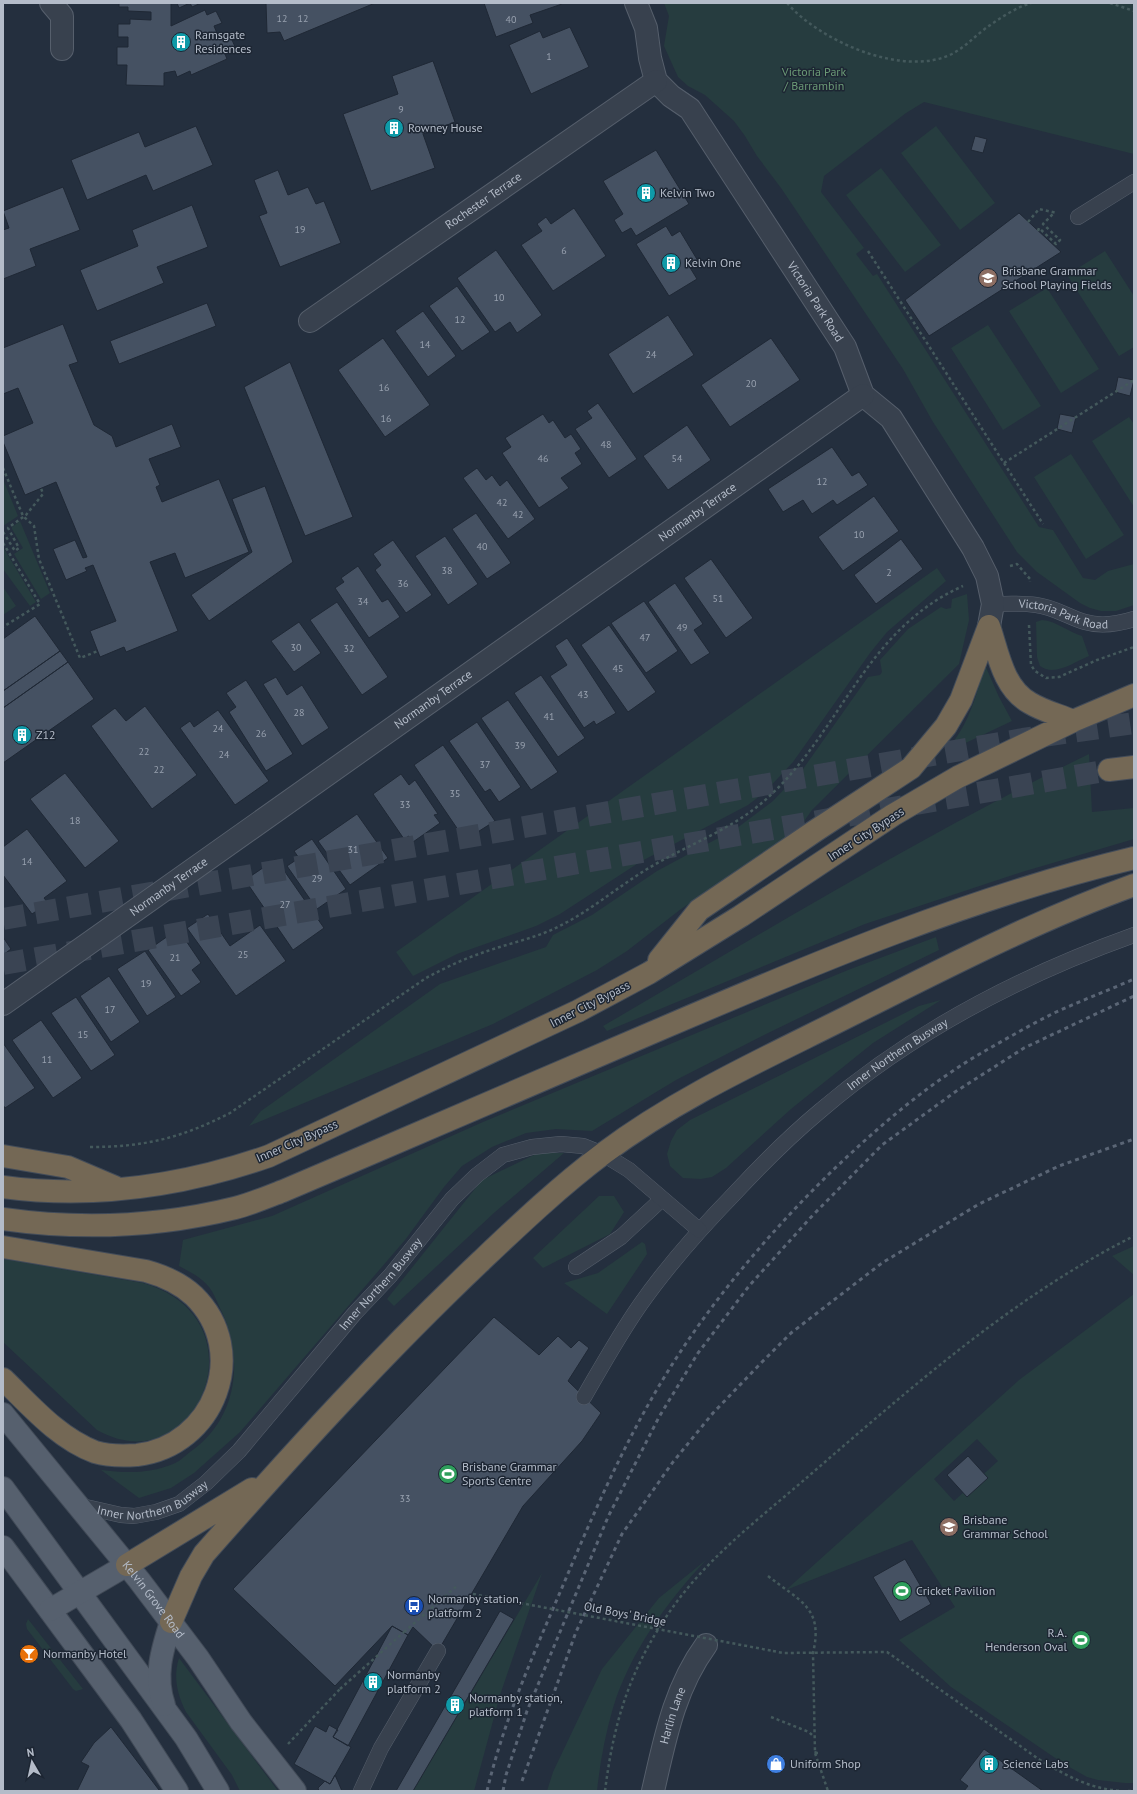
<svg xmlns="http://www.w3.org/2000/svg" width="1137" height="1794" font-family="'PT Sans',sans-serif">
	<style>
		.green { fill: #263c3f; fill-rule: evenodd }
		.building { fill: #455162; stroke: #1f2835 }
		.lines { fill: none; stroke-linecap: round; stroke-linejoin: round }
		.highway-tunnel { stroke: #3a4453; stroke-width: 22; stroke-dasharray: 22 11; stroke-linecap: butt }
		.lane-casing { stroke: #565f6c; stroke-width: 16 }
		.street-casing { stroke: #565f6c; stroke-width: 24 }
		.primary-casing { stroke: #414a57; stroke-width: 24 }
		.highway-casing { stroke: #434c59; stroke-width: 24 }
		.path { stroke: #44595c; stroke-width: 2.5; stroke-dasharray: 3 3; stroke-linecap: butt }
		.lane { stroke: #38414e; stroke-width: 15 }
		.street { stroke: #38414e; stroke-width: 22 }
		.primary { stroke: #56606e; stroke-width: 22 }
		.highway { stroke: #746855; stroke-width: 22 }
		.rail { stroke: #5a6575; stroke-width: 3; stroke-dasharray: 4 4; stroke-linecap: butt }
		.path-bridge { stroke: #44595c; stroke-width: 2.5; stroke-dasharray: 3 3; stroke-linecap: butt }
		.labels { text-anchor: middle; stroke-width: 3; stroke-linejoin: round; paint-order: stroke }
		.number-label { font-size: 10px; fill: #98a1af }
		.poi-label { font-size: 12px; fill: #b4bcc9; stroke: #1d2633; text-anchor: start }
		.park-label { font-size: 12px; fill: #6b9a76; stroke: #1d2633 }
		.street-label { font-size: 12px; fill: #b4bcc9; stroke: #1d2633 }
	</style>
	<rect width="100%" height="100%" fill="#242f3e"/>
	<!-- green -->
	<path class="green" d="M664,3H1134V154L924,102L906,113L824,176L821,192L864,248L856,254L873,276L877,274L1039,527L1053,530L1083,578L1095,580L1108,571L1134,564V605L1116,611H1101L1090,608L1080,603L1037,572L1017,552L933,422L903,369L781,188L757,156L745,136L734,121L705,95L688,86L678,77L664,46L669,16Z
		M936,126L995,203L960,230L901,153Z
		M881,168L941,245L905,272L846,195Z
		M1105,251L1134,296V347L1119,356L1067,275Z
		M1047,288L1099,369L1061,393L1009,311Z
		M988,325L1041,406L1003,430L951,348Z
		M1129,417L1134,424V507L1092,441Z
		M1071,454L1124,535L1086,559L1034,477Z
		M3,479L18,516L3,526Z
		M20,521L50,593L41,599L14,554L23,548L12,529V527Z
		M3,547L36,602L30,606L3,569Z
		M937,568L946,581L887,632L870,653L793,762L765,792L748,805L640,862L560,914L536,926L457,954L413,976L396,952Z
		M3,587L16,606L3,615Z
		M967,594L969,620L959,664L812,810L795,834L681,909L627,951L597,970L493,1024L249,1126L261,1111L440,984L546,947L553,935L592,915L657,871L737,828L773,801L803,769L868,677L880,675L882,672L880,660L908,629L941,607L946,609L951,608L952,599Z
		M1042,620C1056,621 1069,632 1082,636L1089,656C1074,662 1055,677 1040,666L1037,657L1036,622Z
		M985,665L999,697L1012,721L955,748L951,745C971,719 976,695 985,665Z
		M1089,754L1092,812L1134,808V839L1022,872L865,924L607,1031L603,1026C763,933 922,835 1089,754Z
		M936,937L939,950L764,1035L676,1080L592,1131L556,1129L526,1133L492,1147L462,1166L444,1187L405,1240L240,1432L194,1473L171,1488L139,1498L101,1470C125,1473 149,1474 173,1464C179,1462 185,1456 190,1452C238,1419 245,1358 220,1308C217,1302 214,1293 209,1287C201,1277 190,1272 179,1266L183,1240L272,1216L483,1122L848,970Z
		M941,1000L873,1043L791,1109L726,1168L712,1177L701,1179L683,1178L670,1166L667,1154L671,1141L677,1130L690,1120L919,1006Z
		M538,1153H564L495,1212L394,1306L387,1299L482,1180Z
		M599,1196H614L624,1212L610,1234L543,1268L533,1258Z
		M642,1242L645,1244L647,1254L607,1314L564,1283L598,1273Z
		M1134,1246V1275L1112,1256Z
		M3,1259L143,1283C267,1319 196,1486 97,1430L3,1342Z
		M1134,1294V1783H1125L1098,1780L1087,1777L1064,1764L951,1687L899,1640L955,1607L912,1540L786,1590L1019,1380ZM977,1439L998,1461L954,1501L934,1479Z
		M706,1560C667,1602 630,1652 613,1708C605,1735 600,1763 597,1791H547L553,1772L602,1669L659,1598Z
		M542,1573L500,1695L474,1791H413Z
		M28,1619L83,1689L76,1691L73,1689L27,1629L26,1624Z
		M179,1658L278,1791H240L232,1775L186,1712C177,1694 173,1677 179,1658Z"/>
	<!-- building -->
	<path class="building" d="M119,3H171V26L205,10L207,15L216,11L222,23L214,26L219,38L229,33L236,49L225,54L227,59L191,75L190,71L177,77L175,71L164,73V86L126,85L127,65H117V47H128V37H118V24H130V19L151,20V12L128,11V7H119Z
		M177,3H201L192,7L190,3L179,8Z
		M266,3H375L284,41L280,32L267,33Z
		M484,3H561L562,4L530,15L533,23L496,37Z
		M570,27L589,67L531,94L509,45L540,31L543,38Z
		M433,61L455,122L423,134L435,168L371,191L343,114L398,94L392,76Z
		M196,126L213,165L153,191L146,175L87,200L71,160L139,132L145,147Z
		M975,136L987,139L983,153L971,150Z
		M656,150L689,204L636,236L631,228L622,233L614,220L623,214L603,181Z
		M278,170L288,195L308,187L316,204L324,201L341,243L280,267L259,216L267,213L254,180Z
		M63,187L80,230L30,249L36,266L3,279V230L9,228L3,211Z
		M192,205L208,247L157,267L164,283L97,311L80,270L138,246L132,230Z
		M574,208L606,256L553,291L521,245L542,231L537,224L546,217L551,224Z
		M1019,213L1061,252L929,336L905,300Z
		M666,226L672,236L680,231L698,261L689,266L697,279L669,296L636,244Z
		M496,250L542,315L517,333L510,322L495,332L457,278Z
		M457,286L490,332L462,351L429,306Z
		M207,303L216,326L119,364L110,341Z
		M423,311L456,356L428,377L395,331Z
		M668,315L694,355L633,394L608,354Z
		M63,324L78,362L69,365L94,425L112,436L116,447L172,424L181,447L149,459L160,485L156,487L162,502L219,479L249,552L185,578L175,553L150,562L178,631L126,652L124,647L100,657L90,631L116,621L93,565L85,568L87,571L66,580L53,549L75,540L83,558L87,557L56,482L25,495L3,442V436L33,423L18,388L3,394V348Z
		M383,338L430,405L385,437L338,370Z
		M771,338L800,380L730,427L701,385Z
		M290,362L353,517L305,536L244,387Z
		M1118,377L1134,380L1130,396L1115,392Z
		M598,403L637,459L609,478L575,429L592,418L587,411Z
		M543,414L549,423L553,420L565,438L571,434L581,449L575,453L582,464L561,478L569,488L539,508L502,453L511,447L505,438Z
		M1060,414L1076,417L1072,433L1057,429Z
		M687,425L711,460L668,490L643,456Z
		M832,447L852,476L859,472L868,485L837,505L833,500L812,514L803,500L783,512L768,489Z
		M477,468L486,480L492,475L500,486L507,480L535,519L508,539L463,478Z
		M265,486L293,562L209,621L191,595L252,552L232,499Z
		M874,496L899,531L843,571L818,537Z
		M476,513L511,563L487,579L452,529Z
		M445,536L478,584L448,605L415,556Z
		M901,539L923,569L876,604L854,575Z
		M393,540L432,595L406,613L375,570L381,565L373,554Z
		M711,559L753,618L726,638L684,578Z
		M358,566L382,602L388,599L400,617L369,638L335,588L344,582L341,578Z
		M675,583L703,624L694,630L710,653L691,665L648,602Z
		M644,601L678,651L646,673L611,623Z
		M337,602L388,677L362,695L310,620Z
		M35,616L60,651L3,691V639Z
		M299,622L321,653L294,672L271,641Z
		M609,625L656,692L628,712L581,645Z
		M567,638L616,713L596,725L594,721L584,728L550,676L567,665L555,646Z
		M60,651L68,662L3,708V691Z
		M68,662L94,699L3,763V708Z
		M541,675L585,738L558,757L514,693Z
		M276,677L287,695L302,685L329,728L302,746L263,684Z
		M246,680L293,754L266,771L229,712L236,707L226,693Z
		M508,700L558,772L531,790L481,718Z
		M145,706L197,775L152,809L91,726L115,708L126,721Z
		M218,710L269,781L235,805L180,728L190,721L194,727Z
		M477,722L521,787L499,802L490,789L485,792L449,741Z
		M443,745L495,821L465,840L414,765Z
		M65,773L119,841L85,868L30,799Z
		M401,774L409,785L415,780L438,814L434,815L440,823L413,842L409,836L404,839L373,794Z
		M357,814L388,858L350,885L318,841Z
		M27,829L67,881L44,898L48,903L32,914L3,875V847Z
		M312,839L346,889L317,909L287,866L299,858L294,851Z
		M276,859L324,928L293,950L245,880Z
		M208,914L230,946L260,925L286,961L236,996L187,928Z
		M178,929L201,963L192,970L201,982L181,996L148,950Z
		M3,937L11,949L3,955Z
		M145,951L176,997L147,1016L117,969Z
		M109,976L140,1022L111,1042L80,996Z
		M76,997L115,1055L91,1071L51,1013Z
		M41,1020L82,1078L53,1098L12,1040Z
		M3,1043L35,1088L5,1108L3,1105Z
		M494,1317L539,1355L558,1336L571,1348L579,1340L589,1348L568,1381L601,1413L582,1441L523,1506L438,1651L413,1627L408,1635L392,1626L335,1686L233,1589Z
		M968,1456L988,1478L967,1497L947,1475Z
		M905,1559L931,1604L900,1622L873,1577Z
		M500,1611L514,1619L413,1791H396Z
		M392,1626L408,1635L348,1746L333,1737Z
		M329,1725L338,1730L333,1737L351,1747L330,1784L294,1764L315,1726L326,1732Z
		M111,1727L159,1790L160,1791H77L89,1766L81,1762L94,1743Z
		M984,1749L1043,1791H964L968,1786L960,1780Z
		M335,1775L342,1791H319L318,1788L325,1781L330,1784Z"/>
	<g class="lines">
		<!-- highway-tunnel -->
		<path class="highway-tunnel" d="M3,919L1023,739L1134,723
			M3,964L1109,770"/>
		<!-- lane casing -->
		<g class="lane-casing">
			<g id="lane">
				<path d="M1078,217L1134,182"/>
				<path id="s1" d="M993,604C1007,604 1022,603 1036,605C1054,607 1068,617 1085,622C1102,627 1118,624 1134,619"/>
				<path d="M576,1267L621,1237L662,1199"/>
				<path id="s2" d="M584,1397C602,1366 619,1335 640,1305C668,1265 701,1228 735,1193C762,1164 790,1136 820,1111C911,1033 1022,975 1134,935"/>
				<path id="s3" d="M77,1505L121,1515L134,1516L156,1512L179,1504L206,1483L239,1451L355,1313L390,1276L452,1199L477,1175L503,1155L532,1147L561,1144L583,1146L603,1154L629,1170L699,1230"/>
				<path d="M361,1791L381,1748L438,1651"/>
			</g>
		</g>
		<!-- street casing -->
		<g class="street-casing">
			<g id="street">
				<path d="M51,3L62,16V49"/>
				<path id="s4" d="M636,3L646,28L650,58L656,81L671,96L690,109L845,347L863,395L891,418L973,548L987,576L993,604L989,626"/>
				<path id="s5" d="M310,321L656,81"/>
				<path id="s6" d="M3,1004L863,395"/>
				<path id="s7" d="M653,1791C665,1739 674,1689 706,1645"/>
			</g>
		</g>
		<!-- primary casing -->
		<g class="primary-casing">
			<g id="primary">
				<path id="s8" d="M3,1414L139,1580L198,1658L241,1722L295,1791"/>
				<path d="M3,1488L186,1738L218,1791"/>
				<path d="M3,1547L131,1720L177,1791"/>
				<path d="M50,1610L127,1565"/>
				<path d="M164,1705C154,1676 162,1650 171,1622"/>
			</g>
		</g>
		<!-- highway casing -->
		<g class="highway-casing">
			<path id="highway" d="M989,626C998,653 1003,688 1030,703C1043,711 1059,715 1073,721
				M1109,770L1134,767
				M659,960L699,910L815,831L911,768L946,726L961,700L989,626
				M3,1156L68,1167L115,1187
				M3,1187C94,1199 183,1186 269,1156L578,1011L649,973L741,916L893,815L958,777L1073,721L1134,695
				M3,1219C81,1230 158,1227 235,1208C251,1204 267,1197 283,1191C410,1137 537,1082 663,1028C817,962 971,897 1134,858
				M3,1247L146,1271C164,1276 180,1283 194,1296C251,1352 214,1446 137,1455C123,1456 108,1456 95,1452C58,1438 31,1406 3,1379
				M127,1565L252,1489
				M171,1622L191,1576L204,1554C293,1453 383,1354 481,1261C520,1224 560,1186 604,1153C680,1096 768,1057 853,1014C945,968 1037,920 1134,885"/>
		</g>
		<!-- path -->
		<path class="path" d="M787,3C820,41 903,78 952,54C965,47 974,37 986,28C1000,18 1015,8 1031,3
			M1110,3L1134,11
			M1028,222L1039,209L1057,213
			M1038,231L1039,228L1056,244L1060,240L1043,224L1054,213
			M868,251L1043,524
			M1004,463L1134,380
			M3,468L23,516L34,526L39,559L80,658L98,651
			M3,532L15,551L19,548L8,528L26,515L43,494L41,488
			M3,543L40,604L3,627
			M1010,566L1017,564L1030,579V582
			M1029,625L1031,665L1035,671L1046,678L1059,677L1097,660L1134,647
			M90,1147C145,1147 181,1138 230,1113L426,978C443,969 461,960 479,954C500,946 523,941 544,933C585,917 617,886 654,865C687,846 723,832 753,810C838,745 859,632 963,586
			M768,1576C799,1601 824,1607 813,1653L815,1753L828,1791
			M404,1632L458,1585
			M773,1651L783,1653L887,1652L1040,1760C1067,1776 1090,1789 1122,1791
			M771,1717L809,1732L814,1737
			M288,1744L340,1689
			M815,1753H819H816L815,1751
			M605,1791C614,1719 631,1666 673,1607C710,1555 764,1515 811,1474C912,1387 1014,1296 1134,1236
			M1128,1791H1134"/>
		<!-- lane -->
		<use href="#lane" class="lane"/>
		<!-- street -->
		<use href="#street" class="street"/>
		<!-- primary -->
		<use href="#primary" class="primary"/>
		<!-- highway -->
		<use href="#highway" class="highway"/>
		<!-- rail -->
		<path class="rail" d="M522,1781L576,1632L622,1534L673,1462L713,1413L762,1362L791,1333L882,1263L979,1204L1059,1166L1134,1139
			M487,1791C504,1719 535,1651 564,1583C596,1507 630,1430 675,1360C719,1292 773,1229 830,1173C877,1128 926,1085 983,1052C1006,1039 1030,1025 1054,1013C1080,1001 1107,991 1134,979
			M503,1791L506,1775L527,1711L608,1517L659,1417L698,1353L749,1286L813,1215L882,1145L955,1092L1024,1048L1134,996"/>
		<!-- path-bridge -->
		<path class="path-bridge" d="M473,1594L773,1651
			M340,1689L404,1632"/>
	</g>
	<!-- icons -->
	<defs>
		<g id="building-disc" transform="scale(1)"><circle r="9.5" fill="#0f9aa8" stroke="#1d2633"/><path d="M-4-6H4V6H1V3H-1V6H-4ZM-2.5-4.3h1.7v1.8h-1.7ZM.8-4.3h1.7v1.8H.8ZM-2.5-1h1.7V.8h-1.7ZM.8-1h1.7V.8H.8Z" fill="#fff"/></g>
		<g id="school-disc" transform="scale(1)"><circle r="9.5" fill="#8d6e63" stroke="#1d2633"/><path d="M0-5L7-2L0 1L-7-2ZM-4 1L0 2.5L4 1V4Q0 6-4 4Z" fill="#fff"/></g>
		<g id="stadium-disc" transform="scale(1)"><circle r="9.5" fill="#2e9e5b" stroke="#1d2633"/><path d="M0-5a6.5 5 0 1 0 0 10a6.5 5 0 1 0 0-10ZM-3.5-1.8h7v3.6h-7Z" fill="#fff"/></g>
		<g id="bus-disc" transform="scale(1)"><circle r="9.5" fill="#1a4fb4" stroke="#1d2633"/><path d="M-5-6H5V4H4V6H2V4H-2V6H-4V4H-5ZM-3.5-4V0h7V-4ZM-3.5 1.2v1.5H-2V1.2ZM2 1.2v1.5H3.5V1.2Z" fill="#fff"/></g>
		<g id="bar-disc" transform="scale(1)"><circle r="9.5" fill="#e8710a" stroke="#1d2633"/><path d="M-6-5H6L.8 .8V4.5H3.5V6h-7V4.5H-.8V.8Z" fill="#fff"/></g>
		<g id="shop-disc" transform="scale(1)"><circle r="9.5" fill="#3f7fe0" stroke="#1d2633"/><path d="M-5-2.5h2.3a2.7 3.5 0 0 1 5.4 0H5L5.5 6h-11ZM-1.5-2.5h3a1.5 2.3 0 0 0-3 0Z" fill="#fff"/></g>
	</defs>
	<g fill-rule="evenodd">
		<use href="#building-disc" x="181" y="42"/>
		<use href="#building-disc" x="394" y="128"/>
		<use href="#building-disc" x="646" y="193"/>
		<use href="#building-disc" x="671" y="263"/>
		<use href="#school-disc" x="988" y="278"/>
		<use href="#building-disc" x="22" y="735"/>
		<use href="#stadium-disc" x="448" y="1474"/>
		<use href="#school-disc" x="949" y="1527"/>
		<use href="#stadium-disc" x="902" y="1591"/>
		<use href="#bus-disc" x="414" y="1606"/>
		<use href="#stadium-disc" x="1081" y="1640"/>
		<use href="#bar-disc" x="29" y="1654"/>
		<use href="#building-disc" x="373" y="1682"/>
		<use href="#building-disc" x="455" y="1705"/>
		<use href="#shop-disc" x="776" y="1764"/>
		<use href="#building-disc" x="989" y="1764"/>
	</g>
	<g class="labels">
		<!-- number labels -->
		<g class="number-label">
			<text x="282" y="22">12</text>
			<text x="303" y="22">12</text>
			<text x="511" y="23">40</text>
			<text x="549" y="60">1</text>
			<text x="401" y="113">9</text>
			<text x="300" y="233">19</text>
			<text x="564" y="254">6</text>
			<text x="499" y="301">10</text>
			<text x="460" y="323">12</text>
			<text x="425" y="348">14</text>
			<text x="651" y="358">24</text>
			<text x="751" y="387">20</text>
			<text x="384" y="391">16</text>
			<text x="386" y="422">16</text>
			<text x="606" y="448">48</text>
			<text x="543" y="462">46</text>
			<text x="677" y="462">54</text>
			<text x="822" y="485">12</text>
			<text x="502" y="506">42</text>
			<text x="518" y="518">42</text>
			<text x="859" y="538">10</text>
			<text x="482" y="550">40</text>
			<text x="447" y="574">38</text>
			<text x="889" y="576">2</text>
			<text x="403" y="587">36</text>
			<text x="718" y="602">51</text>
			<text x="363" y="605">34</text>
			<text x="682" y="631">49</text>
			<text x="645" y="641">47</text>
			<text x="296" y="651">30</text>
			<text x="349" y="652">32</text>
			<text x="618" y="672">45</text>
			<text x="583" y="698">43</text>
			<text x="299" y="716">28</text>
			<text x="549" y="720">41</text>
			<text x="218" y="732">24</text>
			<text x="261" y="737">26</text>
			<text x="520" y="749">39</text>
			<text x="144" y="755">22</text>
			<text x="224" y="758">24</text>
			<text x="485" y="768">37</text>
			<text x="159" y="773">22</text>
			<text x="455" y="797">35</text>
			<text x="405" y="808">33</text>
			<text x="75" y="824">18</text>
			<text x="353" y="853">31</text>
			<text x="27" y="865">14</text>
			<text x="317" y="882">29</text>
			<text x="285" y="908">27</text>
			<text x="243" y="958">25</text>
			<text x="175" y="961">21</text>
			<text x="146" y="987">19</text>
			<text x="110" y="1013">17</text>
			<text x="83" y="1038">15</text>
			<text x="47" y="1063">11</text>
			<text x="405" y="1502">33</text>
		</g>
		<!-- poi labels -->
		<g class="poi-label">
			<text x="195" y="39">Ramsgate<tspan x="195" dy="14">Residences</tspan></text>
			<text x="408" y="132">Rowney House</text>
			<text x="660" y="197">Kelvin Two</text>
			<text x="685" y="267">Kelvin One</text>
			<text x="1002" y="275">Brisbane Grammar<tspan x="1002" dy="14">School Playing Fields</tspan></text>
			<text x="36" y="739">Z12</text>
			<text x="462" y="1471">Brisbane Grammar<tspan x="462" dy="14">Sports Centre</tspan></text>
			<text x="963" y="1524">Brisbane<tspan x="963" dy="14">Grammar School</tspan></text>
			<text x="916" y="1595">Cricket Pavilion</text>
			<text x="428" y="1603">Normanby station,<tspan x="428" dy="14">platform 2</tspan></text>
			<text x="1067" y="1637" text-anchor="end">R.A.<tspan x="1067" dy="14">Henderson Oval</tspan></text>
			<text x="43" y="1658">Normanby Hotel</text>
			<text x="387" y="1679">Normanby<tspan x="387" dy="14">platform 2</tspan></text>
			<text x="469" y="1702">Normanby station,<tspan x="469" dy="14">platform 1</tspan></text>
			<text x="790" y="1768">Uniform Shop</text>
			<text x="1003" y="1768">Science Labs</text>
		</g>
		<!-- park labels -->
		<g class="park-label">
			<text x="814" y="76">Victoria Park<tspan x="814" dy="14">/ Barrambin</tspan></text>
		</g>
		<!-- street labels -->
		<g class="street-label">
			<text dy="4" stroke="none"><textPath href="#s5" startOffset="211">Rochester Terrace</textPath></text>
			<text dy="4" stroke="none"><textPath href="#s4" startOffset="355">Victoria Park Road</textPath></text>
			<text dy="4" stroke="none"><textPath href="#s6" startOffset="851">Normanby Terrace</textPath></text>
			<text dy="4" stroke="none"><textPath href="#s1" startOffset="72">Victoria Park Road</textPath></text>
			<text dy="4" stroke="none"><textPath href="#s6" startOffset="527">Normanby Terrace</textPath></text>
			<text transform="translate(866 834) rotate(-33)" y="4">Inner City Bypass</text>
			<text dy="4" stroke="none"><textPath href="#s6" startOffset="203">Normanby Terrace</textPath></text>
			<text transform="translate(590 1004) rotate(-27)" y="4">Inner City Bypass</text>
			<text dy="4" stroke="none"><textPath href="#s2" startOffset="469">Inner Northern Busway</textPath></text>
			<text transform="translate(297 1141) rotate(-24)" y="4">Inner City Bypass</text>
			<text dy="4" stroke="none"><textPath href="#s3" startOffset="404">Inner Northern Busway</textPath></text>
			<text dy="4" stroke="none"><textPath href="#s3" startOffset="80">Inner Northern Busway</textPath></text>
			<text dy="4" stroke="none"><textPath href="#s8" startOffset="239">Kelvin Grove Road</textPath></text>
			<text transform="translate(625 1614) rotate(11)" y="4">Old Boys' Bridge</text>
			<text dy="4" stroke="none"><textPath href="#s7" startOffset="78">Harlin Lane</textPath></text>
		</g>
	</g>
	<!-- border -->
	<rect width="1137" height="1794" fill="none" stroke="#b4bcc9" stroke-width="8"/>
	<!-- north arrow -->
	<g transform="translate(32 1762) rotate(351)" stroke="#1d2633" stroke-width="3" paint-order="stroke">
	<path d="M0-3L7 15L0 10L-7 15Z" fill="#b4bcc9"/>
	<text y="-6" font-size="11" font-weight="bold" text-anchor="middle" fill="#b4bcc9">N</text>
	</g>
</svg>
